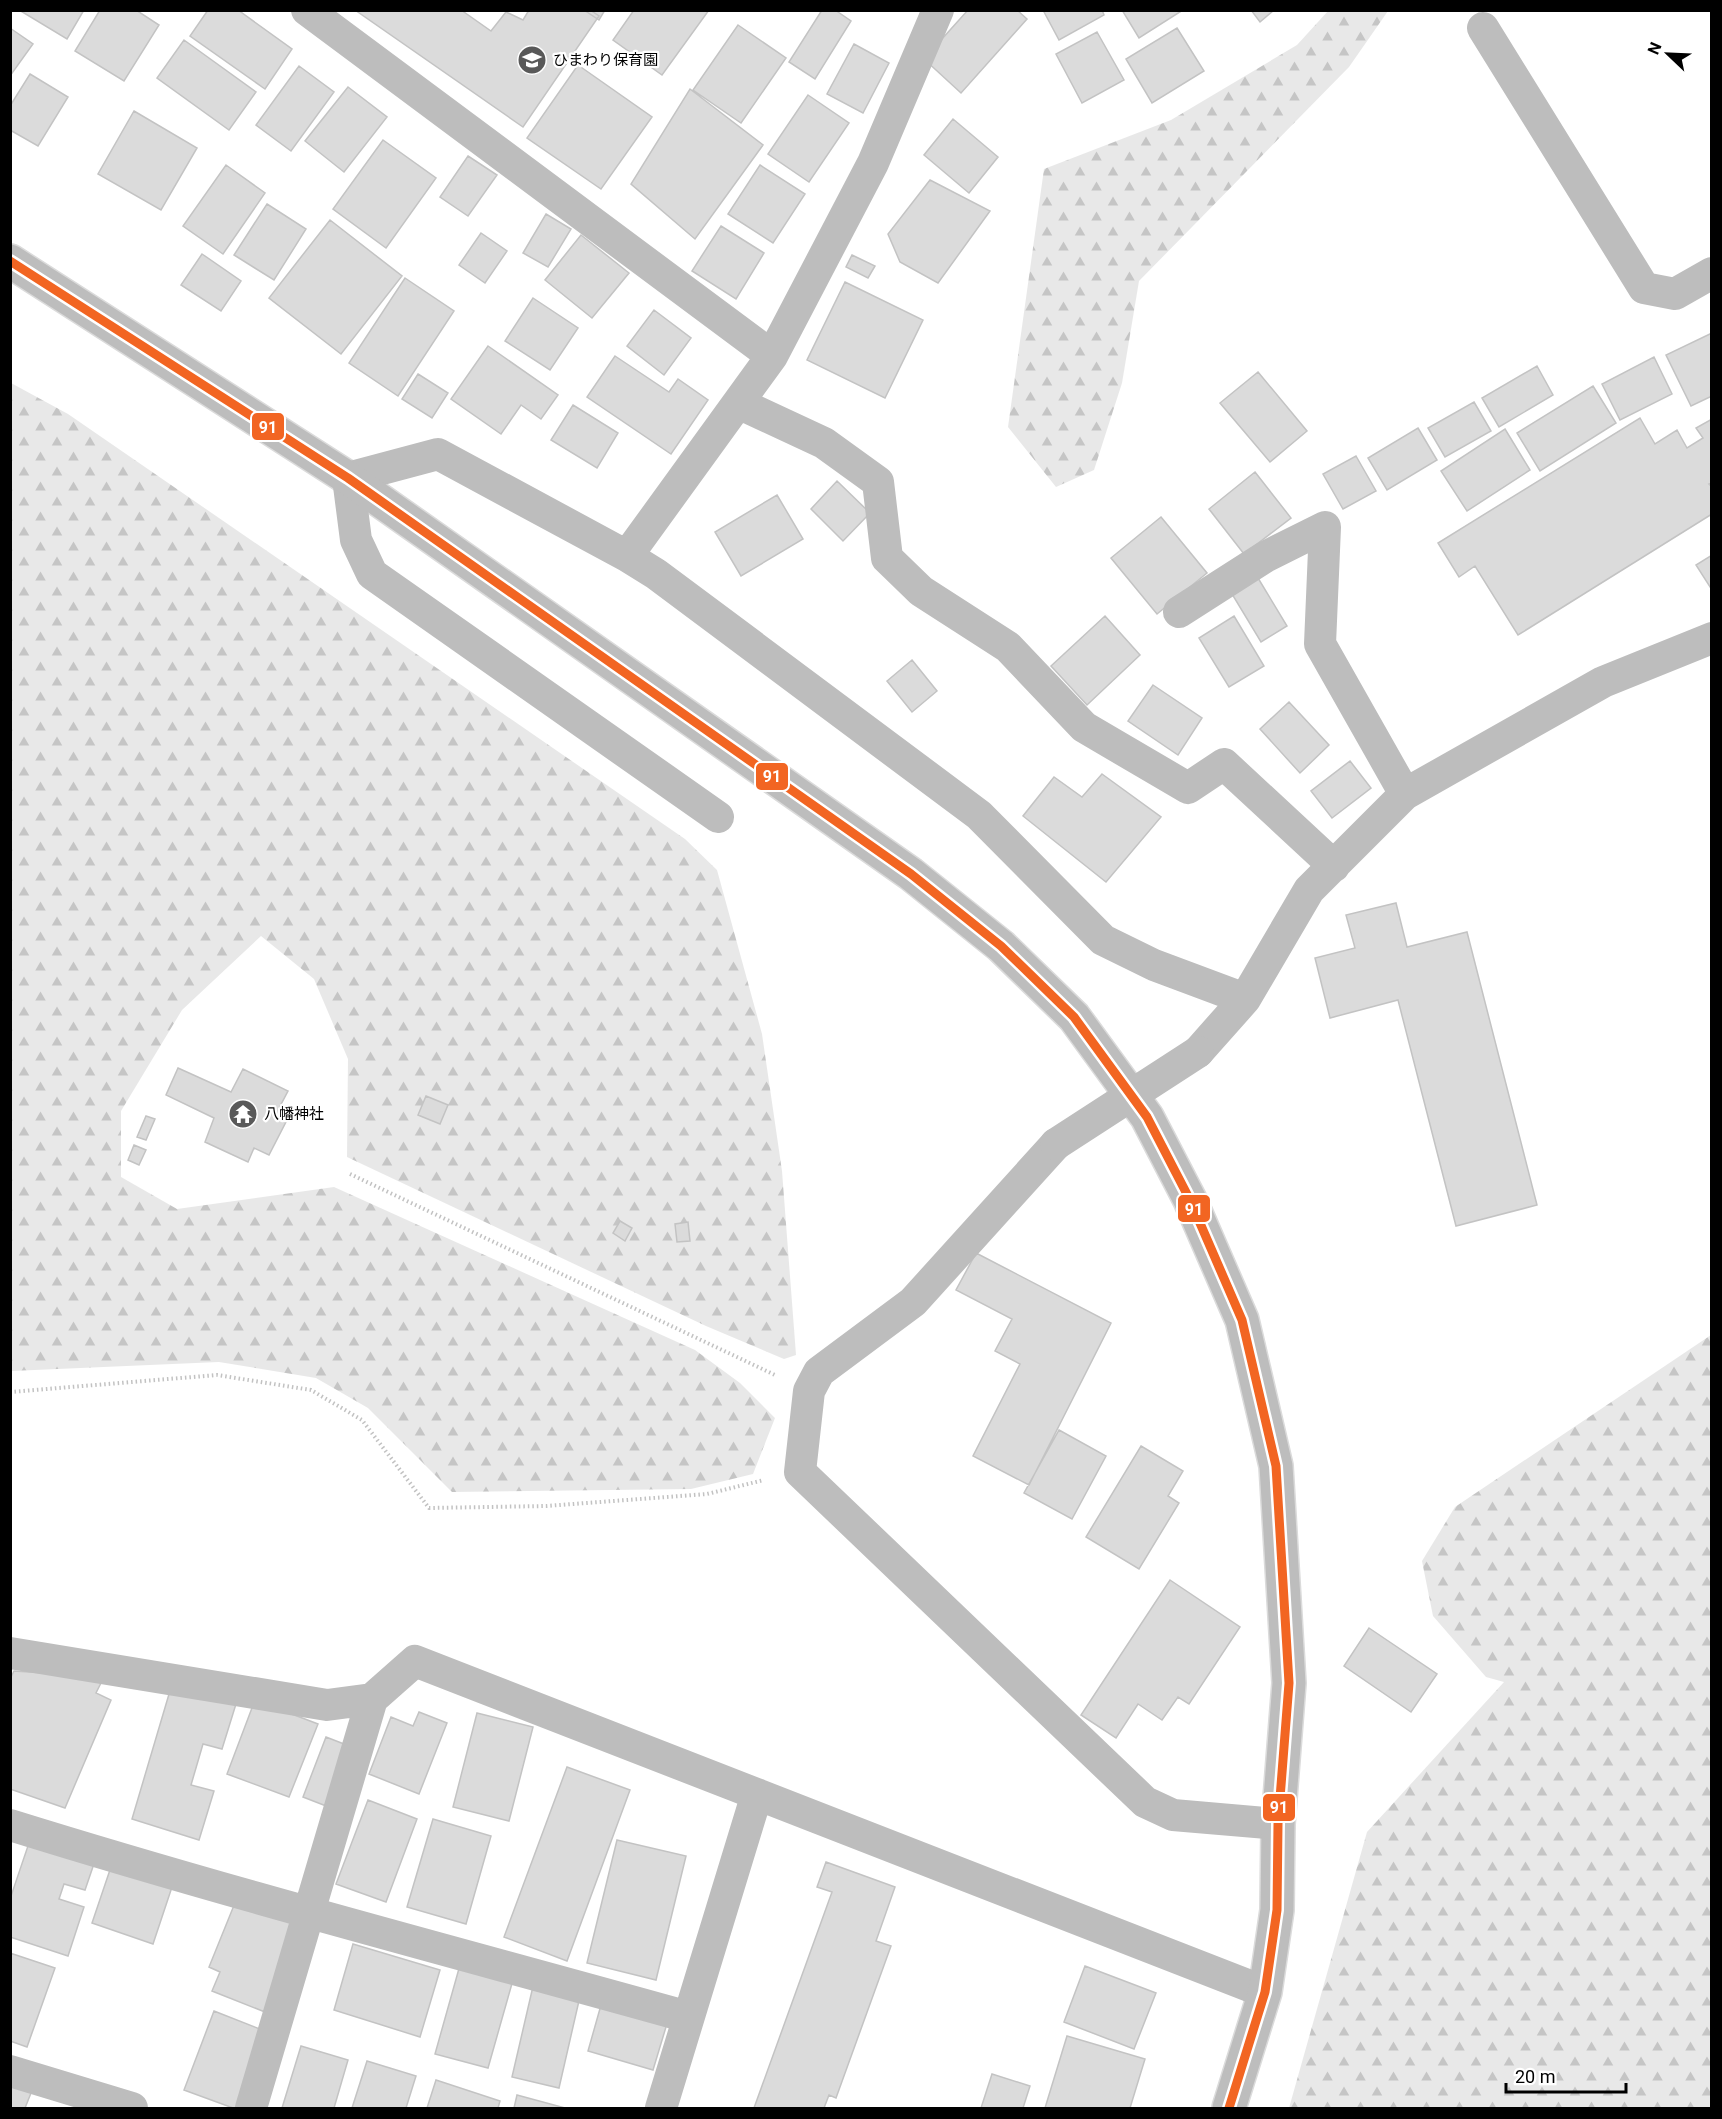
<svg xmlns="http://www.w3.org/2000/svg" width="1722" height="2119" font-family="Roboto,'Noto Sans JP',sans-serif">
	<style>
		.forest { fill: url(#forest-firs) }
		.building { fill: #dbdbdb; stroke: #c3c3c3; stroke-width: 1.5 }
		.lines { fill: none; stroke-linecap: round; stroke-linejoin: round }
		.primary-casing { stroke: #dbdbdb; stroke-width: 36 }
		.path { stroke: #c2c2c2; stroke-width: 4; stroke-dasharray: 1.5 3; stroke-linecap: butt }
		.street { stroke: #bdbdbd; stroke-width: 32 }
		.primary { stroke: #bdbdbd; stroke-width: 33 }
		.street-bridge { stroke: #bdbdbd; stroke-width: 32 }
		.bus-1-casing { stroke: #fff; stroke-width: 14 }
		.bus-1 { stroke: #f26522; stroke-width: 9 }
		.labels { text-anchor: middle; stroke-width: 4.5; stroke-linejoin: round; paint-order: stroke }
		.poi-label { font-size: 15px; fill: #000; stroke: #fff; text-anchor: start }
		.line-badge { stroke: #fff; stroke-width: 2 }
		.badge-label { font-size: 16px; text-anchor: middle; font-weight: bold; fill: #fff }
	</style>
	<defs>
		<pattern id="forest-firs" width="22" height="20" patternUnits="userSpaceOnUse" patternTransform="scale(1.5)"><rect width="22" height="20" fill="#e8e8e8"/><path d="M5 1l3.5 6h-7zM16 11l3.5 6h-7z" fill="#c5c5c5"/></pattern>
	</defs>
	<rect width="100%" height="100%" fill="#fff"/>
	<!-- forest -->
	<path class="forest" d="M1328,11H1388L1349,67L1139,281L1122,383L1094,470L1056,487L1008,427L1044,169L1171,120L1297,45Z
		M11,383L68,414L685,839L717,870L762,1034L782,1171L796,1355L784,1359L706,1326L347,1157L348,1059L314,979L261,936L182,1010L121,1111V1177L177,1209L334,1187L695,1350L740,1383L775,1418L753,1474L691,1489L452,1492L368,1408L316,1378L219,1362L11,1371Z
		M1711,1335V2108H1289L1367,1832L1504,1682L1486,1677L1433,1616L1422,1561L1455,1507Z"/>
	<!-- building -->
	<path class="building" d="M19,10H84L67,39Z
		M100,10H136L159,25L124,81L75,51Z
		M208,10H238L292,49L265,89L190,36Z
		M355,10H461L491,31L506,12L523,20L529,10H590L599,16L523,127Z
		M584,10H605L599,20Z
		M634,10H709L662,75L613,40Z
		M822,10H835L851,21L815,79L789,62Z
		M968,10H1017L1027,19L961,93L924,59Z
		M1043,10H1102L1104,15L1059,40Z
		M1122,10H1183L1139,38Z
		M1251,10H1274L1260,22Z
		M738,25L786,58L741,123L693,90Z
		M10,28L33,44L10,76Z
		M1177,28L1204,71L1152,103L1126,59Z
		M1097,32L1124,80L1082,103L1056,54Z
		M184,40L256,92L229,130L157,78Z
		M854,44L889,63L863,113L827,94Z
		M578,65L652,117L601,189L527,138Z
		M299,66L334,92L291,151L256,125Z
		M30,74L68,97L38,146L10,130V106Z
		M348,87L387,117L344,172L305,141Z
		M690,89L763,145L695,239L631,184Z
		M808,95L849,123L809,182L768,154Z
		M134,111L197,148L161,210L98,174Z
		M953,119L998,157L969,193L924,155Z
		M383,140L436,178L386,248L333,209Z
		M468,156L497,175L468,216L440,197Z
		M226,165L265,193L223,254L183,226Z
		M760,165L805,194L773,243L728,214Z
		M930,180L990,211L938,283L900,262L888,234Z
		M267,204L306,229L274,280L234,255Z
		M546,214L571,229L548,267L523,253Z
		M330,220L402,276L341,354L269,298Z
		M721,226L764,253L736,299L692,271Z
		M481,233L507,251L485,283L459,265Z
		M581,235L629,273L592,318L545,280Z
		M202,254L241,281L221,311L181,285Z
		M852,255L875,266L868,278L846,267Z
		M405,278L454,311L398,396L349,363Z
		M845,282L923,320L885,398L807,360Z
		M533,298L578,328L550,370L505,341Z
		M654,310L691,338L664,375L627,346Z
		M1712,333V396L1691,406L1666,355Z
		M488,346L558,395L541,419L521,405L501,434L451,399Z
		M615,356L669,392L678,379L708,400L671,454L587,397Z
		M1654,357L1672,394L1620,420L1602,384Z
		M1537,366L1553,395L1499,427L1482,398Z
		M1258,372L1307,431L1270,462L1220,403Z
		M418,374L448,393L432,418L402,399Z
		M1593,386L1616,423L1540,471L1517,433Z
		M1474,402L1491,431L1445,457L1428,428Z
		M573,405L618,433L597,468L551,440Z
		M1640,418L1655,444L1677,430L1687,448L1703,438L1696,428L1712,419V483L1709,484L1712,487V514L1518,635L1475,566L1459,577L1438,543Z
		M1418,428L1437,460L1387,490L1368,458Z
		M1505,429L1530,470L1467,511L1441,471Z
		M1356,456L1376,491L1343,509L1323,474Z
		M1255,472L1291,518L1244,554L1209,509Z
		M837,481L870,513L843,541L811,509Z
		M777,495L803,539L741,576L715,532Z
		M1161,517L1207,573L1157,614L1111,558Z
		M1712,555V590L1696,565Z
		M1258,578L1287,626L1261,642L1232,594Z
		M1105,616L1140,655L1087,705L1051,666Z
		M1234,616L1264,666L1229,687L1199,638Z
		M912,660L937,691L912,712L887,681Z
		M1153,685L1202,718L1178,755L1128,721Z
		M1289,702L1329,745L1300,773L1260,729Z
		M1350,761L1371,788L1332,818L1311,791Z
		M1102,774L1161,817L1106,882L1023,816L1054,777L1082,797Z
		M1396,903L1407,947L1467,932L1537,1205L1456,1226L1398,1000L1330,1018L1315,958L1355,948L1346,915Z
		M178,1068L231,1092L243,1069L288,1091L277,1112L288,1118L269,1155L254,1148L248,1162L205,1142L214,1118L166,1095Z
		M426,1096L448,1105L440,1124L418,1115Z
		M146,1116L155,1119L146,1140L137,1137Z
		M134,1145L146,1150L139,1165L128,1160Z
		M620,1221L632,1228L625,1241L613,1233Z
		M688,1222L690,1241L677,1242L675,1224Z
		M976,1253L1111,1323L1029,1485L973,1456L1020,1364L995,1351L1012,1319L956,1290Z
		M1059,1430L1106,1456L1072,1519L1024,1493Z
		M1141,1446L1183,1471L1168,1496L1179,1503L1139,1569L1086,1537Z
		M1170,1580L1240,1627L1189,1704L1178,1697L1162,1720L1138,1704L1116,1738L1081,1715Z
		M1369,1628L1437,1674L1411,1712L1344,1666Z
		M14,1671L104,1677L96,1693L111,1700L65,1808L10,1789V1679Z
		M172,1684L236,1704L222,1749L203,1744L191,1785L214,1791L199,1840L132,1819Z
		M255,1700L318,1724L289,1797L227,1774Z
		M419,1712L447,1723L419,1794L369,1774L391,1717L413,1726Z
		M477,1713L533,1727L509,1821L453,1807Z
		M326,1737L362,1751L339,1811L303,1797Z
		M567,1767L630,1790L567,1961L504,1937Z
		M368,1800L417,1819L386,1902L336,1884Z
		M433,1819L491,1836L466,1924L407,1907Z
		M31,1837L99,1849L85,1890L64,1884L59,1899L84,1907L68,1956L10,1937V1899Z
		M617,1840L686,1856L656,1980L587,1963Z
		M114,1858L175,1878L153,1944L92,1923Z
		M826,1862L895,1887L876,1941L891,1946L836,2098L829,2095L824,2108H754L832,1892L817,1887Z
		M239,1893L297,1917L275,2016L212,1991L220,1972L209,1967Z
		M353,1944L440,1970L420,2037L334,2010Z
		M10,1953L55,1968L27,2047L10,2041Z
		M460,1965L513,1980L488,2068L435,2054Z
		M1085,1966L1156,1993L1134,2049L1064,2022Z
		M534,1982L581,1992L559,2088L512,2077Z
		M603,1998L669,2017L653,2070L588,2051Z
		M214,2011L270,2033L240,2108H233L184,2090Z
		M1067,2036L1145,2059L1130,2108H1045Z
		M301,2046L348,2060L334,2108H282Z
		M367,2061L416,2076L406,2108H352Z
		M10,2074L35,2083L25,2108H10Z
		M992,2074L1030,2086L1023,2108H981Z
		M436,2080L500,2101L498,2108H427Z
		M517,2095L565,2108H514Z"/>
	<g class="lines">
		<!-- primary casing -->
		<g class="primary-casing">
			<path id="primary" d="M10,261L348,478L911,874L1001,946L1074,1017L1147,1117L1190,1200L1242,1320L1276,1466L1289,1683L1278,1824L1277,1910L1265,1992L1229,2108"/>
		</g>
		<!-- path -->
		<path class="path" d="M350,1174L775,1375
			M10,1392L217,1375L311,1390L362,1420L429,1508L546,1506L707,1494L764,1480"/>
		<!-- street -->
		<path class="street" d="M307,10L772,356
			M1483,28L1644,288L1675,294L1712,273
			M738,403L824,443L878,482L887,558L921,591L1008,647L1084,727L1188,788L1224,764L1334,866
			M627,556L772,356L873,163L938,10
			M1179,612L1265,557L1325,527L1320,644L1405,794
			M718,817L372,574L356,540L348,478L438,454L627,556L656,574L979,815L1103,940L1154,965L1245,999
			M1198,1052L1245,999L1309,890L1405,794L1603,682L1712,638
			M1056,1144L913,1302L819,1372L809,1391L800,1472L1145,1802L1173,1815L1278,1824
			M10,1653L327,1705L372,1699L415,1661L1265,1992
			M10,1825C235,1895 462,1954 688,2017
			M10,2071L132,2108
			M251,2108L372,1699
			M661,2108L757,1794"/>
		<!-- primary -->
		<use href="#primary" class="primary"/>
		<!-- street-bridge -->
		<path class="street-bridge" d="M1056,1144L1198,1052"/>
		<!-- bus-1 casing -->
		<g class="bus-1-casing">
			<path id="bus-1" d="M10,261L348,478L911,874L1001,946L1074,1017L1147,1117L1190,1200L1242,1320L1276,1466L1289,1683L1278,1824L1277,1910L1265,1992L1229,2108"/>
		</g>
		<!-- bus-1 -->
		<use href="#bus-1" class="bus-1"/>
	</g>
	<!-- icons -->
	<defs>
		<g id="school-disc" transform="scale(1.5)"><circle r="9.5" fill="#595959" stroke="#fff"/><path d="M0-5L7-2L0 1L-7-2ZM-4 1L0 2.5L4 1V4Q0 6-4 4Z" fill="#fff"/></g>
		<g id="temple-disc" transform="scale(1.5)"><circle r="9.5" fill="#595959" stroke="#fff"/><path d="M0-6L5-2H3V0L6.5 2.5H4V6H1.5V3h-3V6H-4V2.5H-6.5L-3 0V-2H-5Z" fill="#fff"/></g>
	</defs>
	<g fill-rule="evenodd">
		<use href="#school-disc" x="532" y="60"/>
		<use href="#temple-disc" x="243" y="1114"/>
	</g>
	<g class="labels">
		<!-- poi labels -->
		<g class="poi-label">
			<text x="553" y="65">ひまわり保育園</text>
			<text x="264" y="1119">八幡神社</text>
		</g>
	</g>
	<g class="line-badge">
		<rect x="251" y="412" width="34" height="29" rx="6" fill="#f26522"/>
		<rect x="755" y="762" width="34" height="29" rx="6" fill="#f26522"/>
		<rect x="1177" y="1194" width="34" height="29" rx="6" fill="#f26522"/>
		<rect x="1262" y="1793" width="34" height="29" rx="6" fill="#f26522"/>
	</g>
	<g class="badge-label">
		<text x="268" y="433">91</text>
		<text x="772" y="782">91</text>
		<text x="1194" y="1215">91</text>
		<text x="1279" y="1813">91</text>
	</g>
	<!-- border -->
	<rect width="1722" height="2119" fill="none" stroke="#000000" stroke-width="24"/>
	<!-- north arrow -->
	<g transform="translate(1668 54) rotate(293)" stroke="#ffffff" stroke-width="4.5" paint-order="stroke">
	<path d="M0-4.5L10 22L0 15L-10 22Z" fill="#000000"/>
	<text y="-9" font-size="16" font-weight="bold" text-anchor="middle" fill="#000000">N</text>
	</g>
	<!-- scale -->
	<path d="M1506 2083v9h120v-9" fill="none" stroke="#000000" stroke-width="3"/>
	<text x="1515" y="2083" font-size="18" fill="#000000" stroke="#ffffff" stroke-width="4.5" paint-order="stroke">20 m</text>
</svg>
